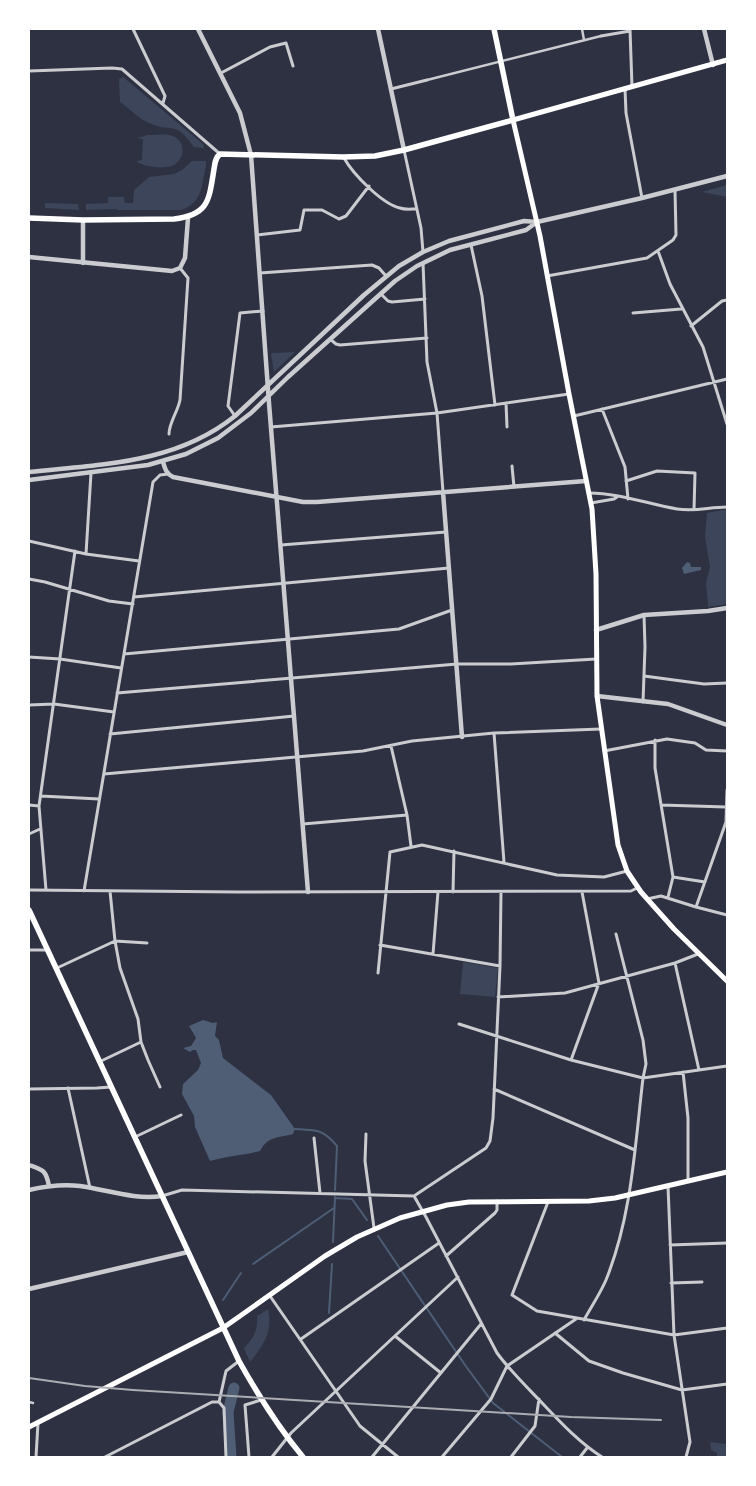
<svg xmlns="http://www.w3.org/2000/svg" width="756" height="1486" font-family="'Golos Text',sans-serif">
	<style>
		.green { fill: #3c4559 }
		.water { fill: #4f5d75 }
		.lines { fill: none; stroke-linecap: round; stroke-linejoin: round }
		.stream { stroke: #4f5d75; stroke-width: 2 }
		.river { stroke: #4f5d75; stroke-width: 11 }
		.pedestrian { stroke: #caccd0; stroke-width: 2.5 }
		.minor { stroke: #caccd0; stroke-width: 3 }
		.tertiary { stroke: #caccd0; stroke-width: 4.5 }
		.secondary { stroke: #fff; stroke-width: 5 }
		.primary { stroke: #fff; stroke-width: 5 }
		.trunk { stroke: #fff; stroke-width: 5.5 }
		.rail { stroke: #abadb3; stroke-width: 2 }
	</style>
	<rect width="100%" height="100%" fill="#2d3142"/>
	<!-- green -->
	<path class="green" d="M122,76L203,144L204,148L194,147C174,119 174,134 149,123C139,119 129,108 120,102L119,79L122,78Z
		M148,135C156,135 168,133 175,137C187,144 184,161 172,166C162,169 146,167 137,162V161L142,160L143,139L137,138Z
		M192,161H206V166C201,186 203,203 181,210H117V209L86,210V204L108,203V197H124L125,203H133L134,190L149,177L174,174L182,170Z
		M727,185V197L702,192Z
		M45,203L78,204L79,210L45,208Z
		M295,352L274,372L271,354L272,353Z
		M727,509V604L708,607L706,583L710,567L705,537L707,513Z
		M463,962L498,968L495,997L460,994Z
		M268,1309C273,1331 264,1345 250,1362L244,1348C254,1339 258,1329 257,1316Z
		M710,1442L727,1444V1457H717V1453L711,1450Z"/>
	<!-- water -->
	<path class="water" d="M687,562L690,563L691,567H701V570L684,574L682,568Z
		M203,1020L213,1023L217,1022L215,1036L219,1040L223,1058L271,1095L295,1129L293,1134C278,1138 268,1136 260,1151C244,1155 227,1156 210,1161L195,1127L194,1116L182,1094L183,1084L198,1070L201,1063L196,1050H193L190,1052L183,1048L191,1046L196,1038L189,1026Z"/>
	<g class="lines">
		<!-- stream -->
		<path class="stream" d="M295,1129C317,1130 323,1129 337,1146L335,1190
			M335,1198L352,1199L367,1220
			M378,1236L465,1365L493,1403L562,1457
			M333,1242L335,1197
			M253,1264L334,1208
			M223,1300L241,1273
			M329,1313L332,1264"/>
		<!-- river -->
		<path class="river" d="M231,1457L228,1412L234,1388"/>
		<!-- pedestrian -->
		<path class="pedestrian" d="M582,29L584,40
			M427,80L601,36
			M29,1402L33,1403"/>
		<!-- minor -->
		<path class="minor" d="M133,29L165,96L163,103
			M630,29L632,87
			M601,36L630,31
			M29,71L112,68L122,69L220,154
			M221,73L270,47L286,43L293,66
			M391,89L427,80
			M625,89L626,113L642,198
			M404,150L421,228L423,252
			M344,158C353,174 382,204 400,208C405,210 411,209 416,209
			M257,235L300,230L304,210H322L339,219L346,216L369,186
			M471,245L482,296L495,405
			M658,251L670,284L703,347L727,424
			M423,263L427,362L437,413L443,492
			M260,273L372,265L379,268L386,276
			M547,276L647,258L673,240L676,235L675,190
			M381,294L388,301L392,302L425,299
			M633,313L681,309
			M691,326L722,301L727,300
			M330,339L336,344L340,345L427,338
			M506,403L507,427
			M602,409L625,467L628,499
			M235,416L228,406L240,313L263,311
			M574,416L727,379
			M271,427L437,413L569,394
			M169,434C169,423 178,411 180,400L188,278L180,268
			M512,466L514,487
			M626,481L657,471L695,473L694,510
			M589,493C619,493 648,504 677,509C696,512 709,507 727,507
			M591,503L614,499L617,497
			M29,541L86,554L139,561
			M281,545L446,532
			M86,554L91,473
			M29,579L45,582L109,601L133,604
			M134,597L449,568
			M124,654L399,629L452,610
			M29,657L60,659L121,668
			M644,676L704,684L727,683
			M117,693L457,664H511L596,659
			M643,702L645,647L644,615
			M29,705L54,704L114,712
			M494,733L504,862
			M110,734L294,716
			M655,740V768L673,877L705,882
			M391,746L407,815L411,846
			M604,751L667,739L695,743L706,750L727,751
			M104,774L363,751L412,741L494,733L601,729
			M41,796L99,799
			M29,805L39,806
			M661,805L726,807
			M303,824L407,815
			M29,834L40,829
			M29,890L237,892L631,891L637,888
			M46,890L39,806L75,551
			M84,891L153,482L160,475L168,474
			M110,891L115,941L120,968L138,1019L141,1042L148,1060L160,1087
			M453,892L454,851
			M668,897L673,877
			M647,899L661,896L696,907L727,915
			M696,907L726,822L727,790
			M115,941L147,943
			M380,945L500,966
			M29,950H47
			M433,954L438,892
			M675,963L699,1070
			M57,968L115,941
			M378,973L390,852L422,845L557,875L604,877L627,871
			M498,997L565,993L675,963L698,954
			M459,1024L571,1060L643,1078L727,1066
			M571,1060L599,983L582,892
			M99,1062L141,1042
			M683,1072L688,1118V1181
			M68,1088L90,1188
			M29,1089L97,1088L111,1087
			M494,1089L635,1150
			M366,1134L365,1161L374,1228
			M135,1137L181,1115
			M314,1138L320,1193
			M668,1186L674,1335L690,1442L686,1457
			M162,1196L182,1190L414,1196L486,1148L490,1141L493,1118L500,966L501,892
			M414,1196L426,1217L497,1353C511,1372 528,1388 544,1405C562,1424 580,1443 602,1457
			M548,1202L512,1295L537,1311L674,1335L727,1328
			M670,1245L727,1243
			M446,1256L495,1213L497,1210V1201
			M671,1283L702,1282
			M270,1296L360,1426L398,1457
			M584,1320C591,1307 600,1294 606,1280C632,1216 635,1145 643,1078L646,1064L643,1040L616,934
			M555,1333L589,1361L623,1373L682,1390L727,1384
			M395,1336L441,1373
			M301,1339L439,1243
			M219,1402L224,1408L226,1457
			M36,1457L38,1423
			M105,1457L212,1402H219L226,1371L239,1361
			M249,1457L245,1405L261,1400
			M272,1457L291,1433L458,1277
			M372,1457L481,1324
			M442,1457L491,1399L507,1366L576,1319
			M511,1457L535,1426L539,1399
			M580,1457L587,1448"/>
		<!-- tertiary -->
		<path class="tertiary" d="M198,29L240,113L251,155L269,403L308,892
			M378,29L404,150
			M704,29L713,65
			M83,220V263
			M29,257L172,271L180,268L185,258L188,218
			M163,462C165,469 166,473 173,477L303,502H317L586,481
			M29,472C102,464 175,464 235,416L364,295L399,266L423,252L449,241L524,221L537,222L642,198L727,176
			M29,480L148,465L186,454L218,438L251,413L288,377L395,281L417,266L450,250L526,230L537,222
			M443,492L462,737
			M596,630L644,615L708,611L727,608
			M597,696L668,704L727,725
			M29,1165C43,1170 46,1170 49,1186
			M29,1190C46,1186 62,1184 80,1186C108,1190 134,1200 162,1196
			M29,1289L188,1252"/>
		<!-- secondary -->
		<path class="secondary" d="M513,120L540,236L569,394L592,509L596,574L597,696L618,845L627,871L641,892L674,929L727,981
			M29,1427L223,1328L325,1256L357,1237L400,1218L447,1205L469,1202L589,1201L615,1198L727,1172"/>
		<!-- primary -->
		<path class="primary" d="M513,120L727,60"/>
		<!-- trunk -->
		<path class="trunk" d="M29,218L83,220L174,219C209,215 209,200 214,169C215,163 215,158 220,154L343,157L375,156L404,150L513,120L494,29
			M29,910L239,1361C258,1395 278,1427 303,1457"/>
		<!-- rail -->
		<path class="rail" d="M29,1378L85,1386L133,1390L571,1417L661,1420"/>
	</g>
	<!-- border -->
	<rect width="756" height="1486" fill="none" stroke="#ffffff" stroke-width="60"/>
</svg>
